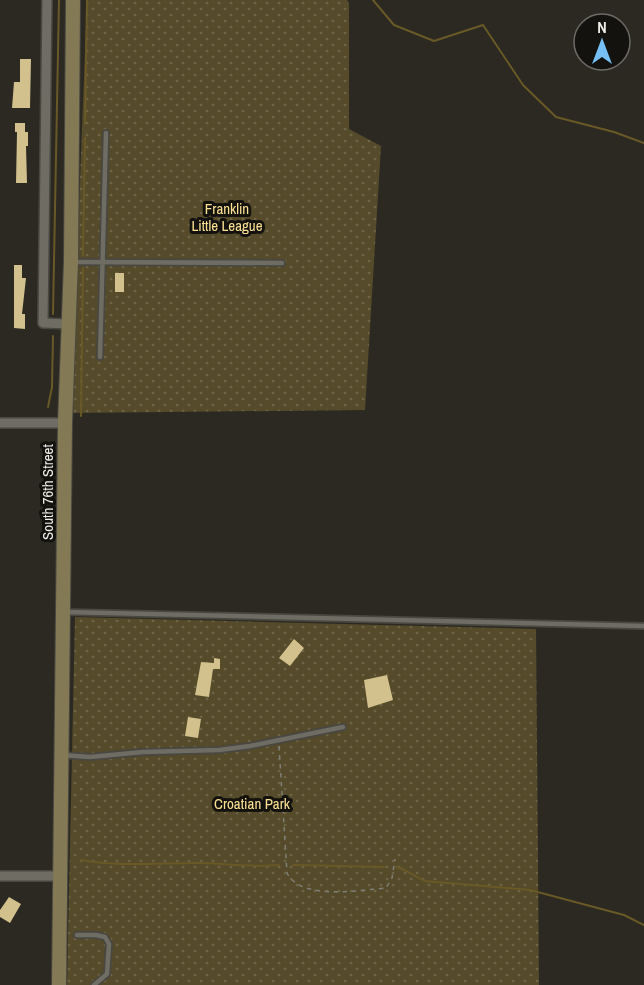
<svg xmlns="http://www.w3.org/2000/svg" width="644" height="985" font-family="'Archivo Narrow',sans-serif">
	<style>
		.park { fill: url(#park-dots) }
		.lines { fill: none; stroke-linecap: round; stroke-linejoin: round }
		.stream { stroke: #695927; stroke-width: 2 }
		.building { fill: #d2c18d }
		.service-casing { stroke: #484740; stroke-width: 8 }
		.minor-casing { stroke: #484740; stroke-width: 12 }
		.secondary-casing { stroke: #484740; stroke-width: 16 }
		.path { stroke: #7f7e77; stroke-width: 1.5; stroke-dasharray: 4.5 4.5; stroke-linecap: butt }
		.service { stroke: #6e6c63; stroke-width: 4.5 }
		.minor { stroke: #6e6c63; stroke-width: 9 }
		.secondary { stroke: #847955; stroke-width: 14 }
		.labels { text-anchor: middle; stroke-width: 6; stroke-linejoin: round; paint-order: stroke }
		.park-label { font-size: 15px; fill: #fbe193; stroke: #13120e }
		.street-label { font-size: 15px; fill: #eeede8; stroke: #13120e }
	</style>
	<defs>
		<pattern id="park-dots" width="8" height="8" patternUnits="userSpaceOnUse" patternTransform="scale(1.5)"><rect width="8" height="8" fill="#554a29"/><path d="M2 2h.1M6 6h.1" fill="none" stroke="#6e6448" stroke-width="1.8" stroke-linecap="round"/></pattern>
	</defs>
	<rect width="100%" height="100%" fill="#2b2921"/>
	<!-- park -->
	<path class="park" d="M87,0H347L349,3V129L381,146L365,410L71,413Z
		M75,617L536,629L539,985H67Z"/>
	<g class="lines">
		<!-- stream -->
		<path class="stream" d="M373,0L394,25L434,41L483,25L523,85L556,117L614,132L644,143
			M85,124L87,0
			M83,255L85,138
			M53,314L59,0
			M48,407L52,387L53,336
			M81,416L83,268
			M81,860C119,867 158,863 196,863C224,863 252,868 279,865
			M293,865L385,867
			M396,867C406,869 415,877 425,881L530,890L624,915L644,925"/>
	</g>
	<!-- building -->
	<path class="building" d="M20,59H31L30,108H12L14,82H20Z
		M15,123H25V132H28V146H26L27,183H16L17,132H15Z
		M14,265H22V278H26L22,314H25V329L14,328Z
		M115,273H124V292H115Z
		M294,639L304,648L290,666L279,658Z
		M214,658L220,659V669H213L209,697L195,695L201,662L214,663Z
		M387,675L393,700L368,708L364,680Z
		M188,717L201,719L198,738L185,736Z
		M9,897L21,904L10,923L0,917V910Z"/>
	<g class="lines">
		<!-- service casing -->
		<g class="service-casing">
			<path id="service" d="M74,262L282,263
				M100,357L106,133
				M65,612L644,626
				M62,755L90,757L143,752L219,750L250,746L343,727
				M77,935H96L105,937L109,944L107,974L94,985"/>
		</g>
		<!-- minor casing -->
		<g class="minor-casing">
			<path id="minor" d="M47,0L43,323L69,324
				M0,423H65
				M0,876H61"/>
		</g>
		<!-- secondary casing -->
		<g class="secondary-casing">
			<path id="secondary" d="M59,985L65,423L71,262L73,0"/>
		</g>
		<!-- path -->
		<path class="path" d="M279,746L287,873C301,901 360,890 386,888L392,878L395,859"/>
		<!-- service -->
		<use href="#service" class="service"/>
		<!-- minor -->
		<use href="#minor" class="minor"/>
		<!-- secondary -->
		<use href="#secondary" class="secondary"/>
	</g>
	<g class="labels">
		<!-- park labels -->
		<g class="park-label">
			<text x="227" y="214">Franklin<tspan x="227" dy="17">Little League</tspan></text>
			<text x="252" y="809">Croatian Park</text>
		</g>
		<!-- street labels -->
		<g class="street-label">
			<text transform="translate(48 492) rotate(-90)" y="5">South 76th Street</text>
		</g>
	</g>
	<!-- north arrow -->
	<g transform="translate(602 42)"><circle r="28" fill="#13120e" stroke="#6b6a65" stroke-width="1.5"/>
	<path d="M0-4.5L10 22L0 15L-10 22Z" fill="#76c0f6"/>
	<text y="-9" font-size="16" font-weight="bold" text-anchor="middle" fill="#eeede8">N</text>
	</g>
</svg>
